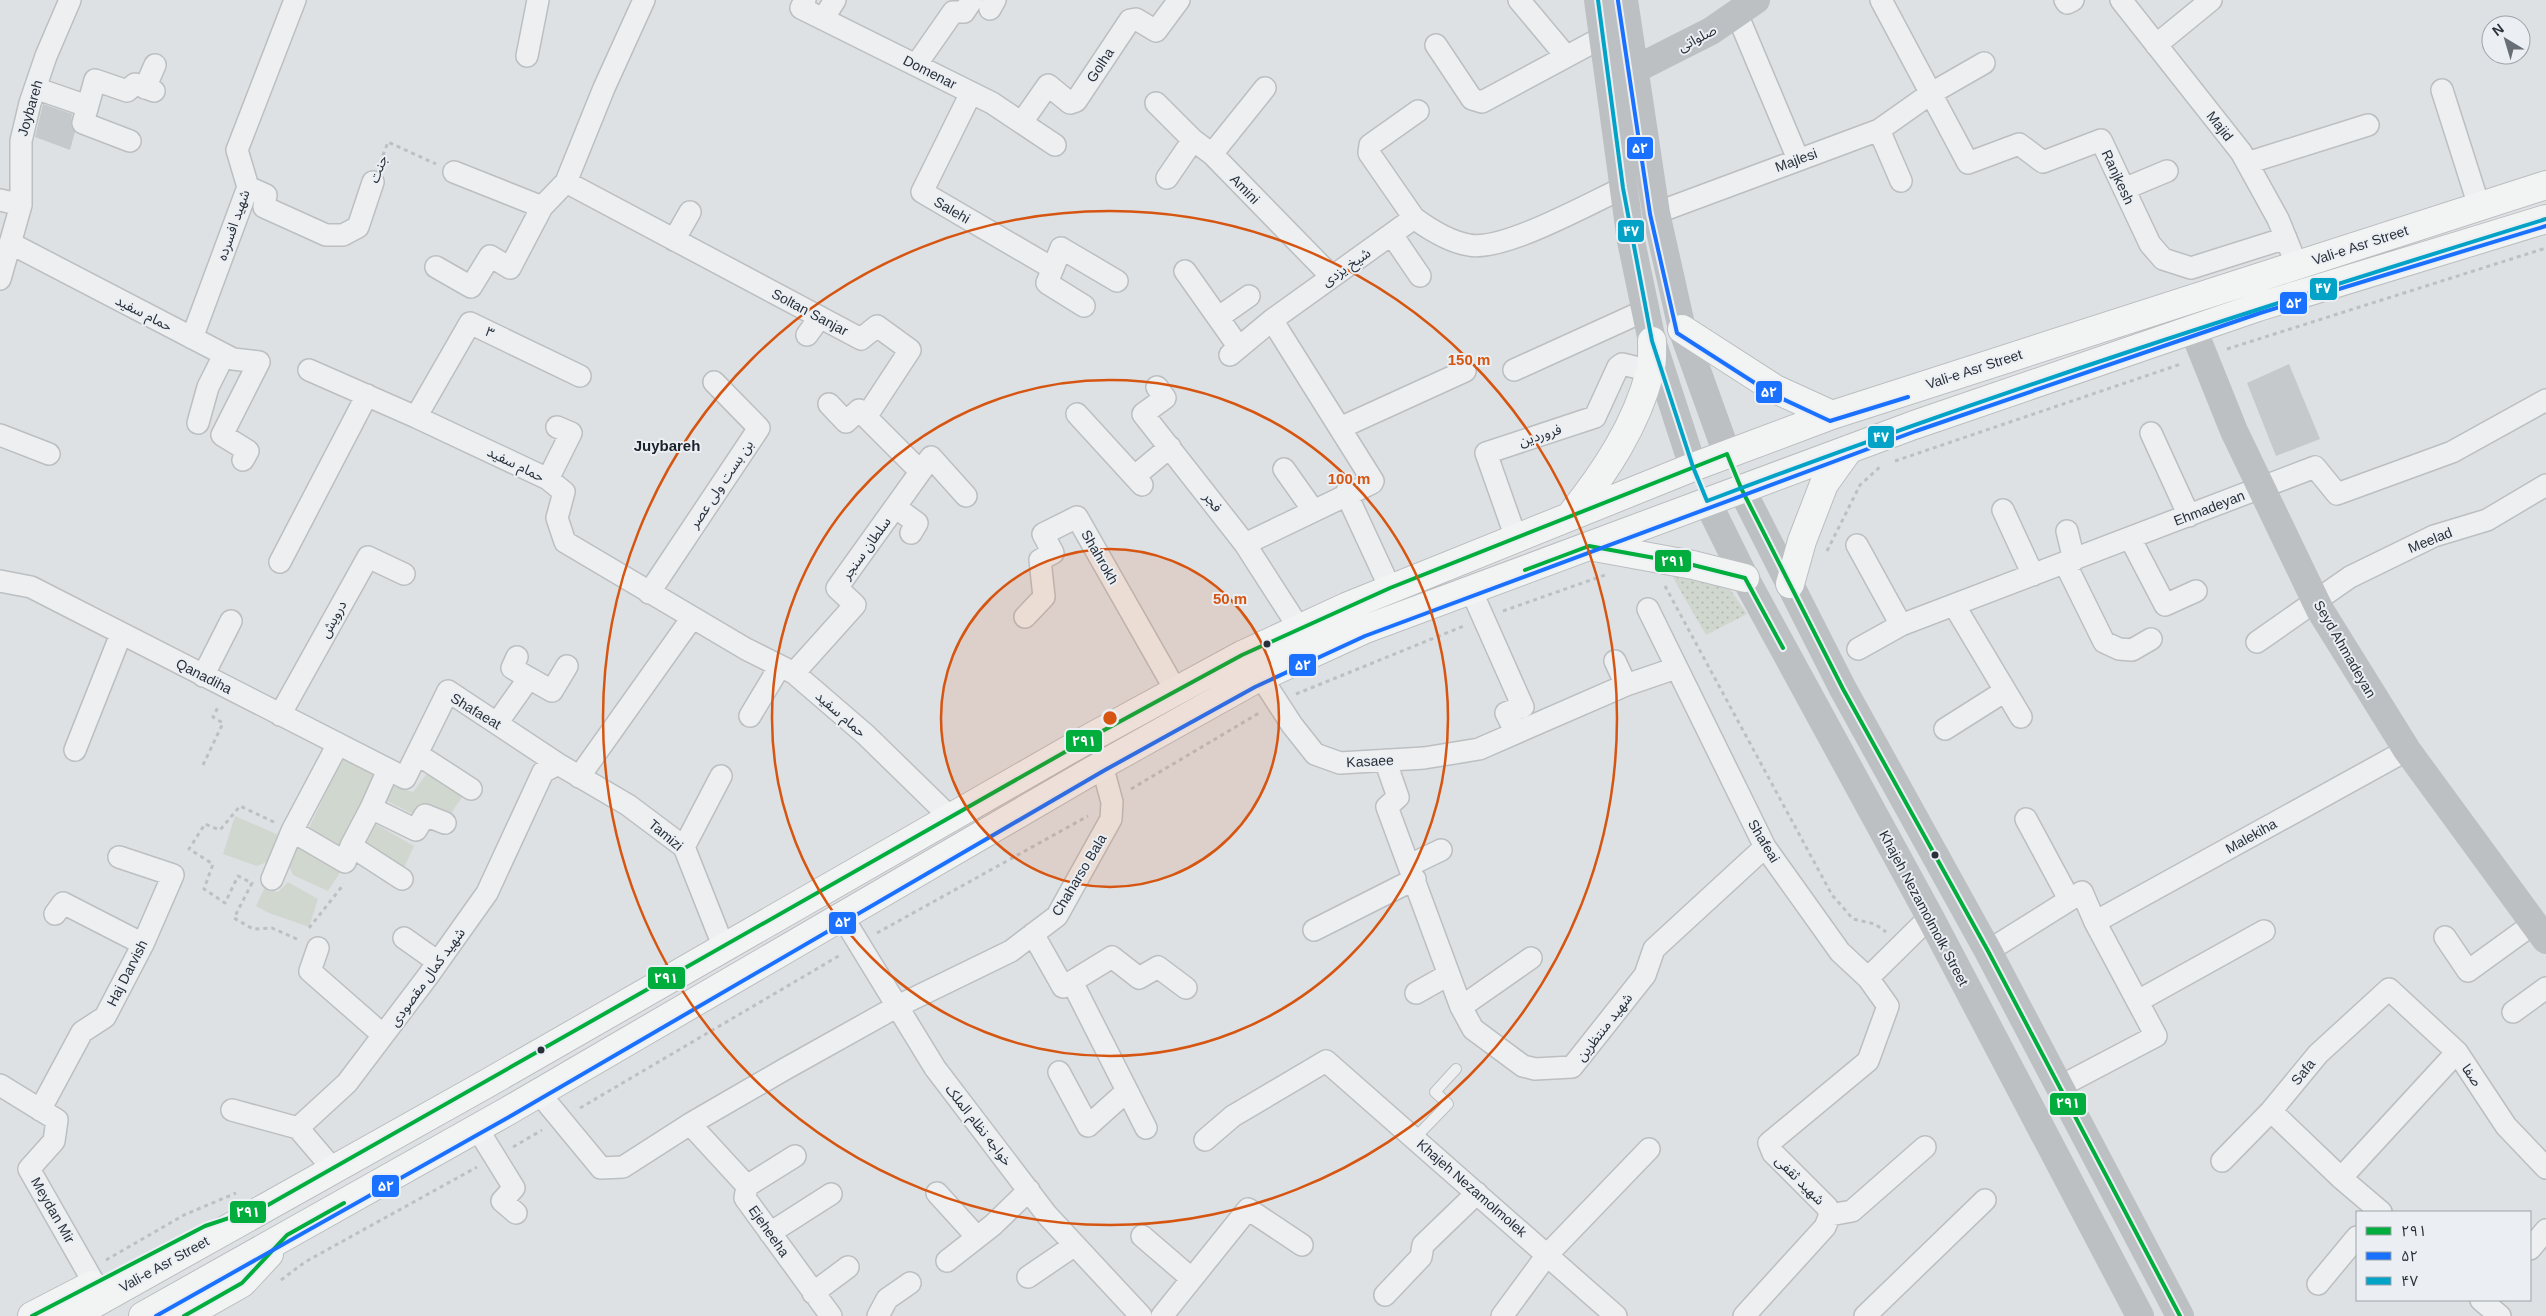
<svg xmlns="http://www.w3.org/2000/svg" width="2546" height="1316" font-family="Helvetica,'Noto Sans Arabic',sans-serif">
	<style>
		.grass { fill: url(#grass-dots) }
		.park { fill: #d0d7cf }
		.building { fill: #c6c9cb }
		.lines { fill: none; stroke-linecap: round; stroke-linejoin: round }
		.lane-casing { stroke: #bcbfc1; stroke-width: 12 }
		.street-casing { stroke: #bcbfc1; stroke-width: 24 }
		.primary-casing { stroke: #bbbec0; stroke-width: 30 }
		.path { stroke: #bdc0c3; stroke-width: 3; stroke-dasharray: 4 4; stroke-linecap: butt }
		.lane { stroke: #eeeff0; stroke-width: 10 }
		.street { stroke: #eeeff0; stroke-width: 21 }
		.secondary { stroke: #bdc0c3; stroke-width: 28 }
		.primary { stroke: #f2f4f4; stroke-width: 28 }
		.bus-1-casing { stroke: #ebeff3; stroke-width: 8 }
		.bus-2-casing { stroke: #ebeff3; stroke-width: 8 }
		.bus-3-casing { stroke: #ebeff3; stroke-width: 8 }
		.bus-1 { stroke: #00ad3d; stroke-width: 4 }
		.bus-2 { stroke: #1a71ff; stroke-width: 4 }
		.bus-3 { stroke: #02a3c7; stroke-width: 4 }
		.ring { fill: none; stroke: #d55511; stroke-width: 2.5 }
		.bus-dot { fill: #28303a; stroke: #ebeff3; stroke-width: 2 }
		.labels { text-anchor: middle; stroke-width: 4; stroke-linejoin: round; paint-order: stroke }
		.street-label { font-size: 14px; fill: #28303a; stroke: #ebeff3 }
		.neighbourhood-label { font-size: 15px; font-weight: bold; fill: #1a212a; stroke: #ebeff3 }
		.centre { fill: #d55511; stroke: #ebeff3; stroke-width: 2.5 }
		.ring-label { font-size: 15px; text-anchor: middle; font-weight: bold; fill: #d55511; stroke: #ebeff3; stroke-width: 4; stroke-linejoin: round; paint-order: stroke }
		.line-badge { stroke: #ebeff3; stroke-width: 2 }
		.badge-label { font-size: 14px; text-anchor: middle; font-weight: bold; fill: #fff }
	</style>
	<defs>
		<pattern id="grass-dots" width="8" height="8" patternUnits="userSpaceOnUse" patternTransform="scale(1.25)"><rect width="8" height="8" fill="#d0d7cf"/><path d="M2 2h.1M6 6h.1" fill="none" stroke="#b3b9b2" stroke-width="1.8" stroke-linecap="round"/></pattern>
	</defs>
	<rect width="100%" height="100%" fill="#dee1e3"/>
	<!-- grass -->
	<path class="grass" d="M1672,576L1698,577L1725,582L1747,614L1706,635Z"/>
	<!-- park -->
	<path class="park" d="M343,757L375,775L340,845L309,828Z
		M429,771L464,794L450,815H415L385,800L392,786L413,792Z
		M235,816L285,838L279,857L257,866L223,854Z
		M374,823L414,846L404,868L362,842Z
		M298,844L341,871L328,891L293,875L288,863Z
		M288,882L318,899L309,927L269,913L256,906L264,889L278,892Z"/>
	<!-- building -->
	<path class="building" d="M43,104L72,114L71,125L75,132L70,150L35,137Z
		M2289,364L2320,439L2276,456L2247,383Z"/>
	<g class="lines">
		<!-- lane casing -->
		<g class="lane-casing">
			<path id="lane" d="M1415,1138L1448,1104L1435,1092L1456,1069"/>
		</g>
		<!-- street casing -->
		<g class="street-casing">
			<path id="street" d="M805,0L801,8L992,103L1055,145
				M1519,0L1565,55
				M1881,0L1968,163L2019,144L2043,162L2101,140L2150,244L2163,259L2191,268L2286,238
				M2065,0L2067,3L2073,0
				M2121,0L2241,152L2278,219L2291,251
				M990,9L995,0
				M1737,14L1798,159
				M823,19L835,0
				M1436,45L1472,99L1482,102L1603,37
				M2156,45L2211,0
				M527,56L538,0
				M916,65L953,12H964L972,0
				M35,88L87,106
				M145,88L155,65
				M2442,90L2479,206
				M971,93L922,192L1052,268
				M1156,103L1193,140L1212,154L1332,277
				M1022,122L1048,85L1070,103L1076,101L1130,20L1136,19L1156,31L1179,0
				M1879,130L1901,181
				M130,141L83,123L95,80L127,91L135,84L154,91
				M1212,154L1265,88
				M2247,163L2368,125
				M454,172L542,207
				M1167,178L1193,140
				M566,182L861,339L877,326L910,350L866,417
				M248,187L266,195L264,207L326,235H343L358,227L373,182
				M2124,189L2167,171
				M0,200L21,205
				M1656,213L1879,130L1930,94L1984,63
				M1414,218L1369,153L1370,145L1418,111
				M1392,235L1420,276
				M674,240L690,212
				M10,243L233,359L259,362L222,435L248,451L243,460
				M436,267L471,287L490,256L510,268L542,207L566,182L604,88L644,0
				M1185,271L1238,346
				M0,279L21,205V141L30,103L46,56L70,0
				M1084,306L1047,283L1061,248L1117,281
				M1219,317L1249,296
				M807,335L820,317
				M192,338L248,187L237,150L295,0
				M1230,355L1272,320
				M309,370L416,417L548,479L564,492L557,518L565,542L746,649L794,673L866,735L951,818
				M1514,370L1646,310
				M1157,387L1165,398L1143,414L1245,544L1299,628
				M829,404L846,422L859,410L920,471
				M1077,414L1142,485
				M416,417L470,323L580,376
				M198,423L208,387L224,355
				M1340,428L1465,371
				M2151,433L2189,516
				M0,435L49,454
				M1284,469L1313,510
				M1135,476L1170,447
				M548,479L571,433L557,427
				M1346,493L1390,588
				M895,507L917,523L911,533
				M2003,510L2033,575
				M2067,531L2074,560
				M1516,538L1486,453L1595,417L1618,367L1622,364L1651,371
				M2130,538L2165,605L2196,591
				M1245,544L1372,483L1373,481L1272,320L1414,218C1429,229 1450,242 1469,245C1503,252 1590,203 1623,188
				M1857,545L1901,625
				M280,562L367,395
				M2065,563L2104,642L2119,649L2132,650L2151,639
				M0,581L31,587L405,778L448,691L558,764L628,805L684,847L724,948
				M1471,590L1523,707L1506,713L1516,733
				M649,593L759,428L714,382
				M1954,605L2021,717
				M1648,609L1765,847L1840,952L1868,978L1930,917
				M1025,617L1044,597L1040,560L1053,553L1043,534L1077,517L1176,691
				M2257,642L2350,577L2434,536L2487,520L2546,485
				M1858,649L1901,625L2315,467L2337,494L2452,452L2546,400
				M1615,661L1626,685
				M794,673L855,605L837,588L931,457L966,496
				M203,676L231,621
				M1261,677L1292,725L1315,754L1340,763L1424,758L1479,749L1626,685L1676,668
				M529,678L552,691L567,666
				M280,715L368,557L404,574
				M750,716L780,666
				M497,723L529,678L512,668L517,657
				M1945,729L2005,691
				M338,744L292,831L345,862L351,846
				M75,750L121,634
				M417,754L471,789
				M1385,760L1398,797L1387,807L1461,1007L1473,1029L1523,1066L1535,1069L1572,1067L1645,975L1654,949L1765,847
				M388,770L371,808L416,830L425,815L445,823
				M579,777L692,618
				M371,808L351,846L402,879
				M2026,819L2069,899
				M684,847L721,776
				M1410,865L1441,850
				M272,879L292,831
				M55,914L63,903L143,944
				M842,916L935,1068L1047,1215L1141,1316
				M1314,930L1415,879
				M1033,934L1063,987L1112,957L1139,978L1158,967L1186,988
				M2445,937L2468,971L2533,924
				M404,938L438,962
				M318,948L310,971L383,1035
				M1988,951L2082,892L2095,922L2407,750
				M1072,982L1146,1128
				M1416,993L1448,975
				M2138,1001L2264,931
				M1461,1007L1531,958
				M2513,1012L2546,988
				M1059,1072L1088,1126L1127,1091
				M0,1085L57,1120L54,1141L29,1169L94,1283
				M2059,1087L2156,1036L2095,922
				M539,1093L601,1168L623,1167L690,1124L785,1069L896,1007L1011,951L1057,916L1111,819L1112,802L1102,765
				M40,1110L82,1032L105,1017L143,944L173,875L119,857
				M232,1110L298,1128
				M2271,1111L2341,1178L2381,1212
				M690,1124L747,1186L745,1198L831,1316
				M477,1128L514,1188L502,1201L516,1213
				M1205,1140L1233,1116L1326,1061L1616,1316
				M2222,1161L2271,1111L2318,1054L2389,989L2457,1052L2506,1126L2546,1168
				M333,1169L298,1128L347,1083L428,976L487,893L543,772L558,764
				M2341,1178L2457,1052
				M747,1186L795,1156
				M937,1193L977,1237
				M1830,1215L1852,1211L1925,1147
				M770,1233L831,1194
				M1142,1236L1192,1279
				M2530,1249L2546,1230
				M947,1261L993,1225L1029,1190
				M1028,1277L1075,1245
				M2318,1284L2357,1237
				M813,1293L848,1267
				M1385,1295L1421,1257L1423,1245L1477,1193
				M2481,1300L2500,1316
				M878,1316L887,1299L910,1283
				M1162,1316L1248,1209L1302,1245
				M1502,1316L1547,1255L1649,1149
				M1744,1316L1825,1227L1830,1215L1827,1207L1773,1153L1769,1143L1868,1061L1888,1006L1868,978
				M1865,1316L1985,1200"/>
		</g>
		<!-- primary casing -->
		<g class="primary-casing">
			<path id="primary" d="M1682,329L1775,389L1832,415
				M1571,515C1605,472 1636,426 1650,372C1653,362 1652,351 1652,341
				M1589,546L1693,565L1745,578
				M1790,584L1802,541L1824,484L1849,449
				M32,1316L92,1285
				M72,1316L486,1084L1086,740L1242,655L1346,607L1693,467L1832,415L2546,185
				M143,1316L506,1112L1102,765L1252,681L1363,630L1914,425L2258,307L2546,219
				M184,1316L242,1283L269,1254"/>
		</g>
		<!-- path -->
		<path class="path" d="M380,163L388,142L436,164
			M2227,349L2546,248
			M1895,461L2181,364
			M1827,551L1860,485L1882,465
			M1665,586L1832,895L1853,919L1875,924L1886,932
			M1503,611L1605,575
			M1296,694L1464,626
			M203,765L223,723L213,717L218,707
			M1131,789L1259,713
			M274,822L240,806L220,830L205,824L189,849L213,864L204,889L225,903L238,876L252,883L234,918L253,929L272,928L299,940
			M309,928L344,884
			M877,933L1088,816
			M580,1108L842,954
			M513,1147L542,1130
			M106,1260L184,1215L236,1193
			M281,1280L305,1262L477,1167"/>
		<!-- lane -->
		<use href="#lane" class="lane"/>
		<!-- street -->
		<use href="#street" class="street"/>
		<!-- secondary -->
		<path class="secondary" d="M1598,0L1631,241L1652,341L1693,467
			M1624,0L1656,213L1682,329L1727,454
			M1634,70L1711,31L1756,0
			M2193,329L2234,431L2320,610L2407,750L2546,940
			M1741,488L1843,689L1988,951L2180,1316
			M1707,501L1745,578L1930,917L2140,1316"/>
		<!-- primary -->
		<use href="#primary" class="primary"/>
		<!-- bus-1 casing -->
		<g class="bus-1-casing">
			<path id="bus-1" d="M1525,570L1589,546L1693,565L1745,578L1783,648
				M32,1316L205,1226L268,1205L1086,740L1242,655L1390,588L1727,454L1741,488L1843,689L1988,951L2180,1316
				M184,1316L242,1283L287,1235L344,1203"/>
		</g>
		<!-- bus-2 casing -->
		<g class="bus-2-casing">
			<path id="bus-2" d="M1618,1L1650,214L1677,333L1772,394L1830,421L1908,397
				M156,1316L509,1117L1105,770L1255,687L1365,636L1916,431L2260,313L2546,226"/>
		</g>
		<!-- bus-3 casing -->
		<g class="bus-3-casing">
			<path id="bus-3" d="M1598,0L1623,188L1652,341L1693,467L1707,501C1983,396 2264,306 2546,219"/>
		</g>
		<!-- bus-1 -->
		<use href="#bus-1" class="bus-1"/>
		<!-- bus-2 -->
		<use href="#bus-2" class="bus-2"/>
		<!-- bus-3 -->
		<use href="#bus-3" class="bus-3"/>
	</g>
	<!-- distance rings -->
	<circle cx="1110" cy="718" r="169" fill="#d55511" fill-opacity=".12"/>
	<g class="ring">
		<circle cx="1110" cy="718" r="169"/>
		<circle cx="1110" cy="718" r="338"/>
		<circle cx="1110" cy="718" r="507"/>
	</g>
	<!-- markers -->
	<g class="bus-dot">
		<circle cx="1267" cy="644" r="4.5"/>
		<circle cx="1935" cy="855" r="4.5"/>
		<circle cx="541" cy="1050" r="4.5"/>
	</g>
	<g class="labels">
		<!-- street labels -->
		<g class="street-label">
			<text transform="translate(1697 38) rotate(-28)" y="5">صلواتی</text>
			<text transform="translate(1100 65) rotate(-57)" y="5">Golha</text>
			<text transform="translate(930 72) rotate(27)" y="5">Domenar</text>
			<text transform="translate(30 108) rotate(-74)" y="5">Joybareh</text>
			<text transform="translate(2220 126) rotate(52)" y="5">Majid</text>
			<text transform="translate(1796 160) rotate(-20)" y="5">Majlesi</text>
			<text transform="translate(378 169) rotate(-70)" y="5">جنت</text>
			<text transform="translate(2118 177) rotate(65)" y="5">Ranjkesh</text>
			<text transform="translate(1245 189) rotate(46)" y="5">Amini</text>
			<text transform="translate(952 210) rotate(30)" y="5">Salehi</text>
			<text transform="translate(233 225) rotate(-71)" y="5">شهید افسرده</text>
			<text transform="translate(2360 245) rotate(-18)" y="5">Vali-e Asr Street</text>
			<text transform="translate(1346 267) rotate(-35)" y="5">شیخ یزدی</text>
			<text transform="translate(810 312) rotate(28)" y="5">Soltan Sanjar</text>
			<text transform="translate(144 313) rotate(27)" y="5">حمام سفید</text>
			<text transform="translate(490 332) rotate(26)" y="5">۳</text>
			<text transform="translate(1974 369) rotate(-18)" y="5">Vali-e Asr Street</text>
			<text transform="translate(1540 435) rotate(-18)" y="5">فروردین</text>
			<text transform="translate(516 464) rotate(26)" y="5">حمام سفید</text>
			<text transform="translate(721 484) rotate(-56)" y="5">بن بست ولی عصر</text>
			<text transform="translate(1213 502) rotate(52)" y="5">فجر</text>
			<text transform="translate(2209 508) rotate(-21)" y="5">Ehmadeyan</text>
			<text transform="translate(2430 540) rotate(-22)" y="5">Meelad</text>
			<text transform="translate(866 548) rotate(-54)" y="5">سلطان سنجر</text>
			<text transform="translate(1100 557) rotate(60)" y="5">Shahrokh</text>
			<text transform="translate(333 619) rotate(-61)" y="5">درویش</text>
			<text transform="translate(2345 649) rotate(60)" y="5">Seyd Ahmadeyan</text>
			<text transform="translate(204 676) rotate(27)" y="5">Qanadiha</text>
			<text transform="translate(476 711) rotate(31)" y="5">Shafaeat</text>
			<text transform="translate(841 714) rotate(41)" y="5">حمام سفید</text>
			<text transform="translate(1370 761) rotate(-3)" y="5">Kasaee</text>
			<text transform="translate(666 835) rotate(40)" y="5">Tamizi</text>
			<text transform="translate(2251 836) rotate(-29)" y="5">Malekiha</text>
			<text transform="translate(1764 841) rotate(59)" y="5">Shafeai</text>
			<text transform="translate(1079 875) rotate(-59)" y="5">Chaharso Bala</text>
			<text transform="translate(1924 908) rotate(62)" y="5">Khajeh Nezamolmolk Street</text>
			<text transform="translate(127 973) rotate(-63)" y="5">Haj Darvish</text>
			<text transform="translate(427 977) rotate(-54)" y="5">شهید کمال مقصودی</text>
			<text transform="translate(1604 1027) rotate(-52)" y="5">شهید منتظرین</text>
			<text transform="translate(2303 1072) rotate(-51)" y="5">Safa</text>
			<text transform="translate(2472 1075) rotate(56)" y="5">صفا</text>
			<text transform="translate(979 1125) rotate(52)" y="5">خواجه نظام الملک</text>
			<text transform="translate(1800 1180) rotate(45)" y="5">شهید ثقفی</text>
			<text transform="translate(1472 1188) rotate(41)" y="5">Khajeh Nezamolmolek</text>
			<text transform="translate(53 1210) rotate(60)" y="5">Meydan Mir</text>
			<text transform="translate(769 1231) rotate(55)" y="5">Ejeheeha</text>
			<text transform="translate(164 1264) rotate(-29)" y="5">Vali-e Asr Street</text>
		</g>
		<!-- neighbourhood labels -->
		<g class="neighbourhood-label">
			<text x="667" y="451">Juybareh</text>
		</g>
	</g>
	<circle cx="1110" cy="718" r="8" class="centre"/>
	<g class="ring-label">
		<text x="1469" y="365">150 m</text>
		<text x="1349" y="484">100 m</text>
		<text x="1230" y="604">50 m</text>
	</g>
	<g class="line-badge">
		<rect x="1626" y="136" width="28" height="24" rx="5" fill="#1a71ff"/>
		<rect x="1617" y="219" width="28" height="24" rx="5" fill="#02a3c7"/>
		<rect x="2309" y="277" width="29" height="24" rx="5" fill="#02a3c7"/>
		<rect x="2279" y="291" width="29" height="24" rx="5" fill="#1a71ff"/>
		<rect x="1755" y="380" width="28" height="24" rx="5" fill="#1a71ff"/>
		<rect x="1867" y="425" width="28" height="24" rx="5" fill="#02a3c7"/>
		<rect x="1654" y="549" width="38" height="24" rx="5" fill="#00ad3d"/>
		<rect x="1288" y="653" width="29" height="24" rx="5" fill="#1a71ff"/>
		<rect x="1065" y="729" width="38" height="24" rx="5" fill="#00ad3d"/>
		<rect x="828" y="911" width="29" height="24" rx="5" fill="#1a71ff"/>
		<rect x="647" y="966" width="39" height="24" rx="5" fill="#00ad3d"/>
		<rect x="2049" y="1092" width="38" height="24" rx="5" fill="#00ad3d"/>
		<rect x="371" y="1174" width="29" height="24" rx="5" fill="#1a71ff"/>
		<rect x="229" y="1200" width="38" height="24" rx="5" fill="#00ad3d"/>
	</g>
	<g class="badge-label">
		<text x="1640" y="153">۵۲</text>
		<text x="1631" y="236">۴۷</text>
		<text x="2323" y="293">۴۷</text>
		<text x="2294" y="308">۵۲</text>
		<text x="1769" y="397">۵۲</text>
		<text x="1881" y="442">۴۷</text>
		<text x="1673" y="566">۲۹۱</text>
		<text x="1303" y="670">۵۲</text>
		<text x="1084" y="746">۲۹۱</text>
		<text x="843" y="927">۵۲</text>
		<text x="666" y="983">۲۹۱</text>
		<text x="2068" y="1108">۲۹۱</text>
		<text x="386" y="1191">۵۲</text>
		<text x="248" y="1217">۲۹۱</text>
	</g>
	<!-- legend -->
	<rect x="2356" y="1211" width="175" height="90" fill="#ebeff3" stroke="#9da3a9"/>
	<rect x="2366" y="1227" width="25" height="8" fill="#00ad3d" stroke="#9da3a9"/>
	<text x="2401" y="1236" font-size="15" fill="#28303a">۲۹۱</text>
	<rect x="2366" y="1252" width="25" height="8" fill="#1a71ff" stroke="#9da3a9"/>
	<text x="2401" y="1261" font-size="15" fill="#28303a">۵۲</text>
	<rect x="2366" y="1277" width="25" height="8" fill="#02a3c7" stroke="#9da3a9"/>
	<text x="2401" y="1286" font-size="15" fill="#28303a">۴۷</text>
	<!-- north arrow -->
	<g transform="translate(2506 40) rotate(322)"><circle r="24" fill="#ebeff3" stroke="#9da3a9"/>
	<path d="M0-4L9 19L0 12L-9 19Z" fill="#686e75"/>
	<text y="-8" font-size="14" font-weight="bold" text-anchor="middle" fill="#28303a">N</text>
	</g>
</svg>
